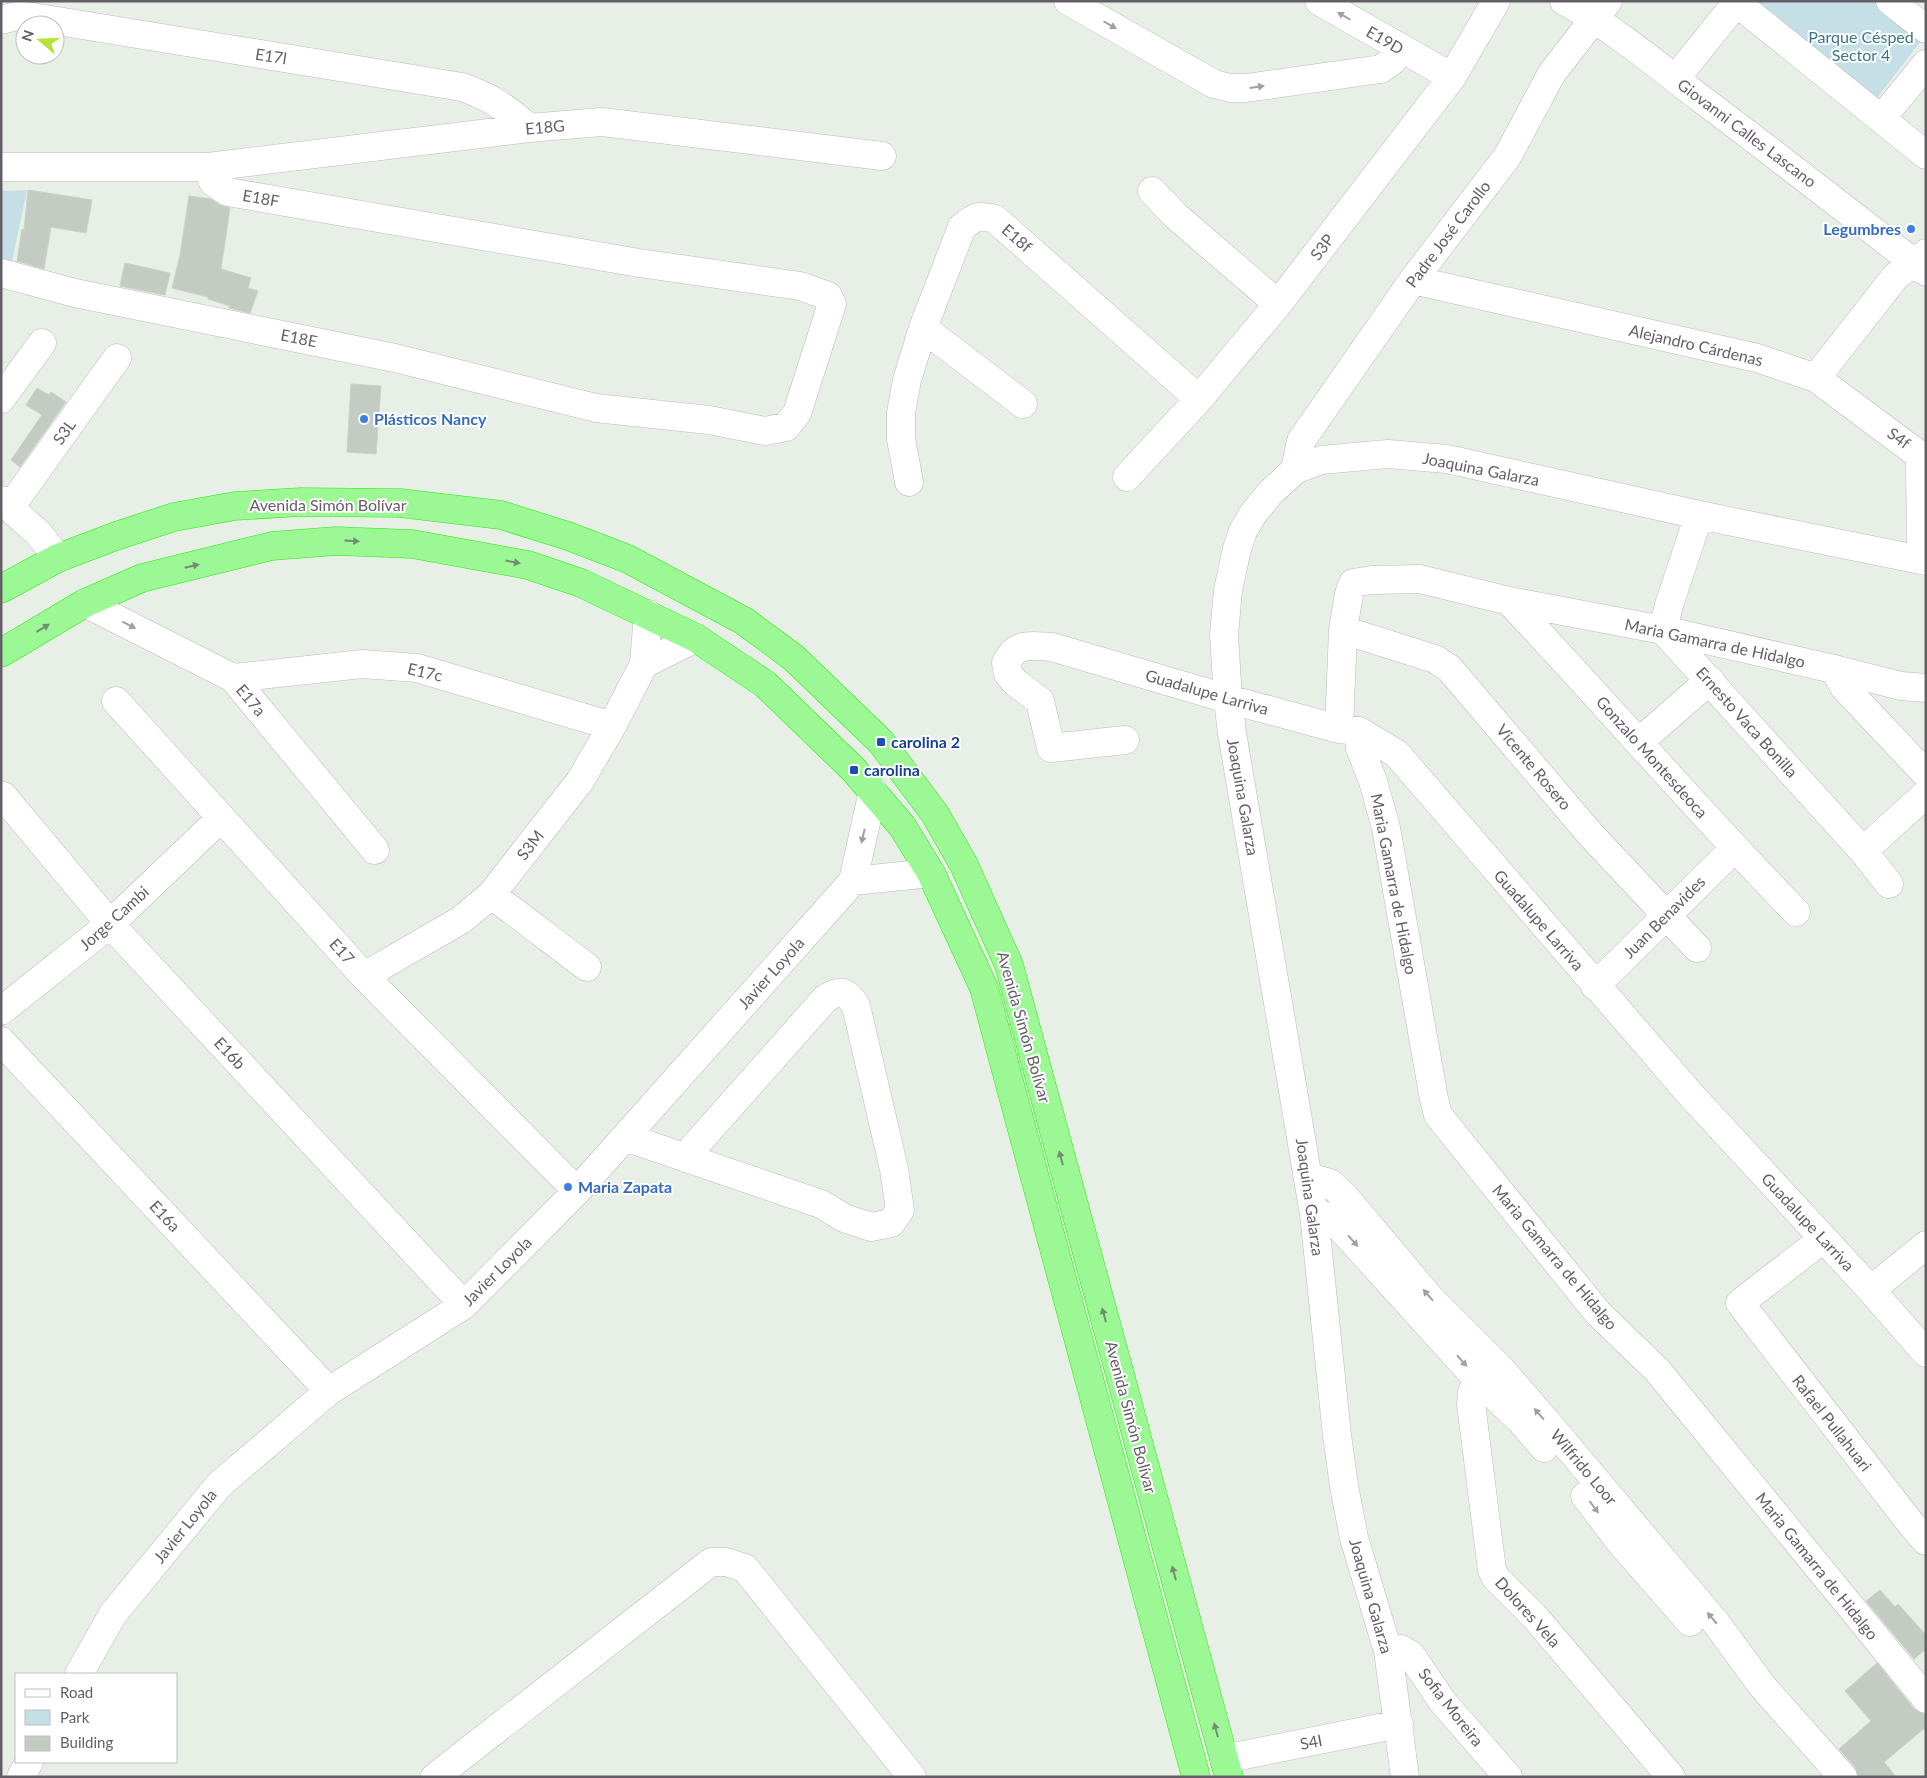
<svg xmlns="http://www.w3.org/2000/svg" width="1927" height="1778" font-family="Lato,sans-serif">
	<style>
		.green { fill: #c4dfe6 }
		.building { fill: #c4cbc3; stroke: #c7d4c5 }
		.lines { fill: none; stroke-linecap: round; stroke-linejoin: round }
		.minor-casing { stroke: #beb9bf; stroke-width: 29 }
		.highway-casing { stroke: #27ec0a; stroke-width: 29 }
		.minor { stroke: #fff; stroke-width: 28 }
		.highway { stroke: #9bf894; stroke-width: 28 }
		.oneway { fill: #a29ea3 }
		.oneway2 { fill: #748c74 }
		.shop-dot { fill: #3f7fe0; stroke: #fff; stroke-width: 2 }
		.transit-dot { fill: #1a4fb4; stroke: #fff; stroke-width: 2 }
		.labels { text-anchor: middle; stroke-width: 4; stroke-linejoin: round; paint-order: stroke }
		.park-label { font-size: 16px; fill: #3b7688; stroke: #fff }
		.street-label { font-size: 16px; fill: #645e66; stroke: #fff }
		.shop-label { font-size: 16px; font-weight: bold; fill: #366cbe; stroke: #fff; text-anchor: start }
		.transit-label { font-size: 16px; font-weight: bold; fill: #164399; stroke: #fff; text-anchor: start }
	</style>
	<rect width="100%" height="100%" fill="#e7efe6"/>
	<!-- green -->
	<path class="green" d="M1760,1H1881L1925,36L1869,108L1749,19Z
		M27,190L12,261L1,259V191Z"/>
	<!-- building -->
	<path class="building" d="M28,190L92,200L86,233L51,227L44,269L17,261L22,229L24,230Z
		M189,196L211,199L220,205L230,208L221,269L251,278L248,288L258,291L250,313L229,308L230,306L208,299V297L172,288L180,255Z
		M125,263L170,273L165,295L120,286Z
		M351,384L381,386L376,454L347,452Z
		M37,388L49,395L51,392L66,402L20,467L11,460L42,415L26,405Z
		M1880,1590L1895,1607L1898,1604L1926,1635V1649L1914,1659L1866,1601Z
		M1877,1663L1914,1709L1920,1713L1926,1714V1727L1884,1762L1896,1777H1858L1855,1767L1839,1749L1871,1721L1845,1691Z"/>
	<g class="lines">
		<!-- minor casing -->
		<g class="minor-casing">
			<path id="minor" d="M1068,1L1214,84L1230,88H1246L1381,69L1392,61L1399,48
				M1319,1L1452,77
				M1564,1C1613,28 1656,64 1700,98C1776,155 1851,214 1926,272
				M1890,1L1926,29
				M1737,3L1926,155
				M1,20L21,15L462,87C490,97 507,108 529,128
				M1675,79L1738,1
				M1881,119L1926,64
				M1,167H208L213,182L228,192L639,263L800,286L828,296L832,304L797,413L786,427L765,431L709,420L596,408L395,358L75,293L1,273
				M208,167L529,128L602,122L882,156
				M1152,191L1176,216L1278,304
				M1413,280L1757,358L1816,378L1918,454L1920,459L1921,560
				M923,328L1023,404
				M1816,378L1895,277L1926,253
				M1,399L42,343
				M1295,470L1301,441L1413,280L1507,157L1552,73L1608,1
				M1127,477L1199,399L1278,304L1452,77L1496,1
				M909,482L901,439V413L907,380L923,328L962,227C976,216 978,215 995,219L1199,399
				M1,500L38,533L58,558
				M11,506L117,358
				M1509,601C1606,704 1698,811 1796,912
				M85,603L233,678L375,850
				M1343,630L1435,659L1449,668L1591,835L1697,948
				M1663,630L1863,851L1889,884
				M1663,630L1669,605L1699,515
				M644,664L696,638
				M1838,670V676L1844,687L1926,774
				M233,678L362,664L417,668L612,726
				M116,701L364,976L577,1191
				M1339,729L1343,630L1349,594L1353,583L1372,580L1420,579L1509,601L1663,630L1838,670L1901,686L1926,688
				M1359,731L1360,748L1373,781L1386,828L1434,1099L1438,1115L1598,1313L1657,1370L1926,1699
				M1125,740L1051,748L1040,701L1016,683L1008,674L1006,663C1017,641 1031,646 1052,647L1228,699L1339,729L1359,731L1397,754L1690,1094L1871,1290L1926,1353
				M1639,742L1710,680
				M3,796L110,924L464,1305
				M1863,851L1926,794
				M853,881L931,873
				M491,895C524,918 554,943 587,967
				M364,976L461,920L491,895L580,781L612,726L644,664L648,614
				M1595,986L1734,849
				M1,1011L110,924L221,818
				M1,1041L329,1391
				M625,1137L821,1204L844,1218L871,1227L891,1223L900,1210L894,1169L856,1006C846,991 841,988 825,999L692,1149L686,1158
				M1308,1177L1330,1183L1345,1197L1430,1298L1500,1368L1545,1420L1716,1623L1763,1687L1843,1777
				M1314,1214L1327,1216L1337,1224L1480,1382L1520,1420L1544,1448
				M1823,1239L1740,1303L1912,1525L1926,1541
				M1871,1290L1926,1245
				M1480,1382L1472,1392L1471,1404L1492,1570L1496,1578L1534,1616L1671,1777
				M1585,1496L1621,1543L1690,1622
				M1388,1651L1401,1649L1411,1655L1442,1701L1508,1777
				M79,1674L113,1614L219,1485L329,1391L464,1305L577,1191L853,881L873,791
				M1224,1759L1399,1724
				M21,1777L29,1762
				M435,1777L711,1562H726L745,1568L912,1777
				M1405,1777L1388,1651L1354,1538L1344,1486L1337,1435L1314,1214L1232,733L1228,699L1224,635L1228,590L1237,549L1243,531L1253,514L1270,493L1295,470L1321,460L1388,454L1447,459L1699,515L1926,561"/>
		</g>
		<!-- highway casing -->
		<g class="highway-casing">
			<path id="highway" d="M1,589L58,558L116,536L174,517L235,506L301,502L400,503L501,515L568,536L628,559L744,621L794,658L881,742L935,814L964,865L1009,965L1229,1777
				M1,653L85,603L142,578L272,546L336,541L412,544L528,565L581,583L696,638L765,684L854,770L902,826L931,873L984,988L1196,1777"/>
		</g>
		<!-- minor -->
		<use href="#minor" class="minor"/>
		<!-- highway -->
		<use href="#highway" class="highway"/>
	</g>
	<!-- one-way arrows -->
	<defs><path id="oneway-solid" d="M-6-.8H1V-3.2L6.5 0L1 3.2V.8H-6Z" transform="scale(1.25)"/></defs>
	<g class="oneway">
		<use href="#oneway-solid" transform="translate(1344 16) rotate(-150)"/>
		<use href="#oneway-solid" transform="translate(1110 25) rotate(30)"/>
		<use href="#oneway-solid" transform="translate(1257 87) rotate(-8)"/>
		<use href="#oneway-solid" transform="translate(129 625) rotate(27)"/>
		<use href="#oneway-solid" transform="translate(863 836) rotate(103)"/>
		<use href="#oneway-solid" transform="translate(1353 1241) rotate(48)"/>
		<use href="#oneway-solid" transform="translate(1428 1295) rotate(-131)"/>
		<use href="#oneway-solid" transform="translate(1462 1361) rotate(48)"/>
		<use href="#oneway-solid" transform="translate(1539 1414) rotate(-131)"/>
		<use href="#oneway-solid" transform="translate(1594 1507) rotate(53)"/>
		<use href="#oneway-solid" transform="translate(1712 1618) rotate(-130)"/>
	</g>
	<g class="oneway2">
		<use href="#oneway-solid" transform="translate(352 541) rotate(3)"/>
		<use href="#oneway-solid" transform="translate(513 562) rotate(11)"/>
		<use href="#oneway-solid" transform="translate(192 566) rotate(-13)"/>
		<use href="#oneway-solid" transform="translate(43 628) rotate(-31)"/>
		<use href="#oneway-solid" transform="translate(1061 1158) rotate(-105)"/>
		<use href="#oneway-solid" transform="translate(1104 1315) rotate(-105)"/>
		<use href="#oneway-solid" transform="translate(1174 1573) rotate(-105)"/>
		<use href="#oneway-solid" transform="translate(1216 1730) rotate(-105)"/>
	</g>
	<!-- markers -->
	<g class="shop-dot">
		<circle cx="1911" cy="229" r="5"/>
		<circle cx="364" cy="419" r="5"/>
		<circle cx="568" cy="1187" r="5"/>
	</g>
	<g class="transit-dot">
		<rect x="876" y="737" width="10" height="10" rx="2.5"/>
		<rect x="849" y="765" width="10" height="10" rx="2.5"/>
	</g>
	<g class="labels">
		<!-- park labels -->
		<g class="park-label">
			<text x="1861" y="43">Parque Césped<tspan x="1861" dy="18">Sector 4</tspan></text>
		</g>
		<!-- street labels -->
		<g class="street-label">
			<text transform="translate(1385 40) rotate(30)" y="6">E19D</text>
			<text transform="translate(271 56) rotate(9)" y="6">E17l</text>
			<text transform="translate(545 127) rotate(-5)" y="6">E18G</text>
			<text transform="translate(1747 133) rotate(37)" y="6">Giovanni Calles Lascano</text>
			<text transform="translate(261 198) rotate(10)" y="6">E18F</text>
			<text transform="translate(1448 234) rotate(-53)" y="6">Padre José Carollo</text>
			<text transform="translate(1017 238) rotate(41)" y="6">E18f</text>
			<text transform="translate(1322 247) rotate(-53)" y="6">S3P</text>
			<text transform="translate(299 338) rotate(11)" y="6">E18E</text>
			<text transform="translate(1696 345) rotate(13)" y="6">Alejandro Cárdenas</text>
			<text transform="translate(64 432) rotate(-54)" y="6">S3L</text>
			<text transform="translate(1899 438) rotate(36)" y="6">S4f</text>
			<text transform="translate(1481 469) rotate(11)" y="6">Joaquina Galarza</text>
			<text x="328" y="511">Avenida Simón Bolívar</text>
			<text transform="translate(1715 643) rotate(12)" y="6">Maria Gamarra de Hidalgo</text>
			<text transform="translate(425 672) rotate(13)" y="6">E17c</text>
			<text transform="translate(1207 692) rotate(16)" y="6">Guadalupe Larriva</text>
			<text transform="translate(251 700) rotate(50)" y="6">E17a</text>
			<text transform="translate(1747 722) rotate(48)" y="6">Ernesto Vaca Bonilla</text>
			<text transform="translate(1652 757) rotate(48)" y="6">Gonzalo Montesdeoca</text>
			<text transform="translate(1534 767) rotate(50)" y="6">Vicente Rosero</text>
			<text transform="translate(1243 797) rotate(80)" y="6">Joaquina Galarza</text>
			<text transform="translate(530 845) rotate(-52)" y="6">S3M</text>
			<text transform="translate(1394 884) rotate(79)" y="6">Maria Gamarra de Hidalgo</text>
			<text transform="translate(1664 917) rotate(-45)" y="6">Juan Benavides</text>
			<text transform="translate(114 918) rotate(-42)" y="6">Jorge Cambi</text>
			<text transform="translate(1539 920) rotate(49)" y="6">Guadalupe Larriva</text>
			<text transform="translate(342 951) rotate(48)" y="6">E17</text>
			<text transform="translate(771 973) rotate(-48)" y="6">Javier Loyola</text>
			<text transform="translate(1024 1027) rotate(74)" y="6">Avenida Simón Bolívar</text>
			<text transform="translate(230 1053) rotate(47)" y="6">E16b</text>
			<text transform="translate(1310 1197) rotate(82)" y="6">Joaquina Galarza</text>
			<text transform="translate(165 1216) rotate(47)" y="6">E16a</text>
			<text transform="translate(1808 1222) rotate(47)" y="6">Guadalupe Larriva</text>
			<text transform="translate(1555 1257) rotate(50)" y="6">Maria Gamarra de Hidalgo</text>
			<text transform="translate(497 1271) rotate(-45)" y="6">Javier Loyola</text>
			<text transform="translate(1131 1417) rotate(75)" y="6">Avenida Simón Bolívar</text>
			<text transform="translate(1832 1423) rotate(52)" y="6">Rafael Pullahuari</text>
			<text transform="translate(1584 1467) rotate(50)" y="6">Wilfrido Loor</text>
			<text transform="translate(185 1526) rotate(-51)" y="6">Javier Loyola</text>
			<text transform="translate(1817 1566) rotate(51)" y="6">Maria Gamarra de Hidalgo</text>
			<text transform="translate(1371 1596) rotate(74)" y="6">Joaquina Galarza</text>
			<text transform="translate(1528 1612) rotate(48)" y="6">Dolores Vela</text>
			<text transform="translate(1451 1707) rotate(52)" y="6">Sofia Moreira</text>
			<text transform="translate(1311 1742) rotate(-11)" y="6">S4I</text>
		</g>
		<!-- shop labels -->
		<g class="shop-label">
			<text x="1901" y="235" text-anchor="end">Legumbres</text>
			<text x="374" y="425">Plásticos Nancy</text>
			<text x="578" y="1193">Maria Zapata</text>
		</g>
		<!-- transit labels -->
		<g class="transit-label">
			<text x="891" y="748">carolina 2</text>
			<text x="864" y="776">carolina</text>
		</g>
	</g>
	<!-- border -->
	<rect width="1927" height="1778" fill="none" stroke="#645e66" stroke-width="5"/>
	<!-- legend -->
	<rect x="15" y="1673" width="162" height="90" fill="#ffffff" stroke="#c1bfc2"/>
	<rect x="25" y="1689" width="25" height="8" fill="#ffffff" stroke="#c1bfc2"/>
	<text x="60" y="1698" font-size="15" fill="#645e66">Road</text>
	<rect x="25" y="1710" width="25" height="15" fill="#c4dfe6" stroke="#c1bfc2"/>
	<text x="60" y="1723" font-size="15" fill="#645e66">Park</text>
	<rect x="25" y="1736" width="25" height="15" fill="#c4cbc3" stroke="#c1bfc2"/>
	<text x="60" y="1748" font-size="15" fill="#645e66">Building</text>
	<!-- north arrow -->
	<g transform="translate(40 40) rotate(289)"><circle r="24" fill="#ffffff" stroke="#c1bfc2"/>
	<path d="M0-4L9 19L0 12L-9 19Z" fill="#b6e23a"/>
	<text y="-8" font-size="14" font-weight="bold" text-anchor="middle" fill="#645e66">N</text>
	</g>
</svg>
